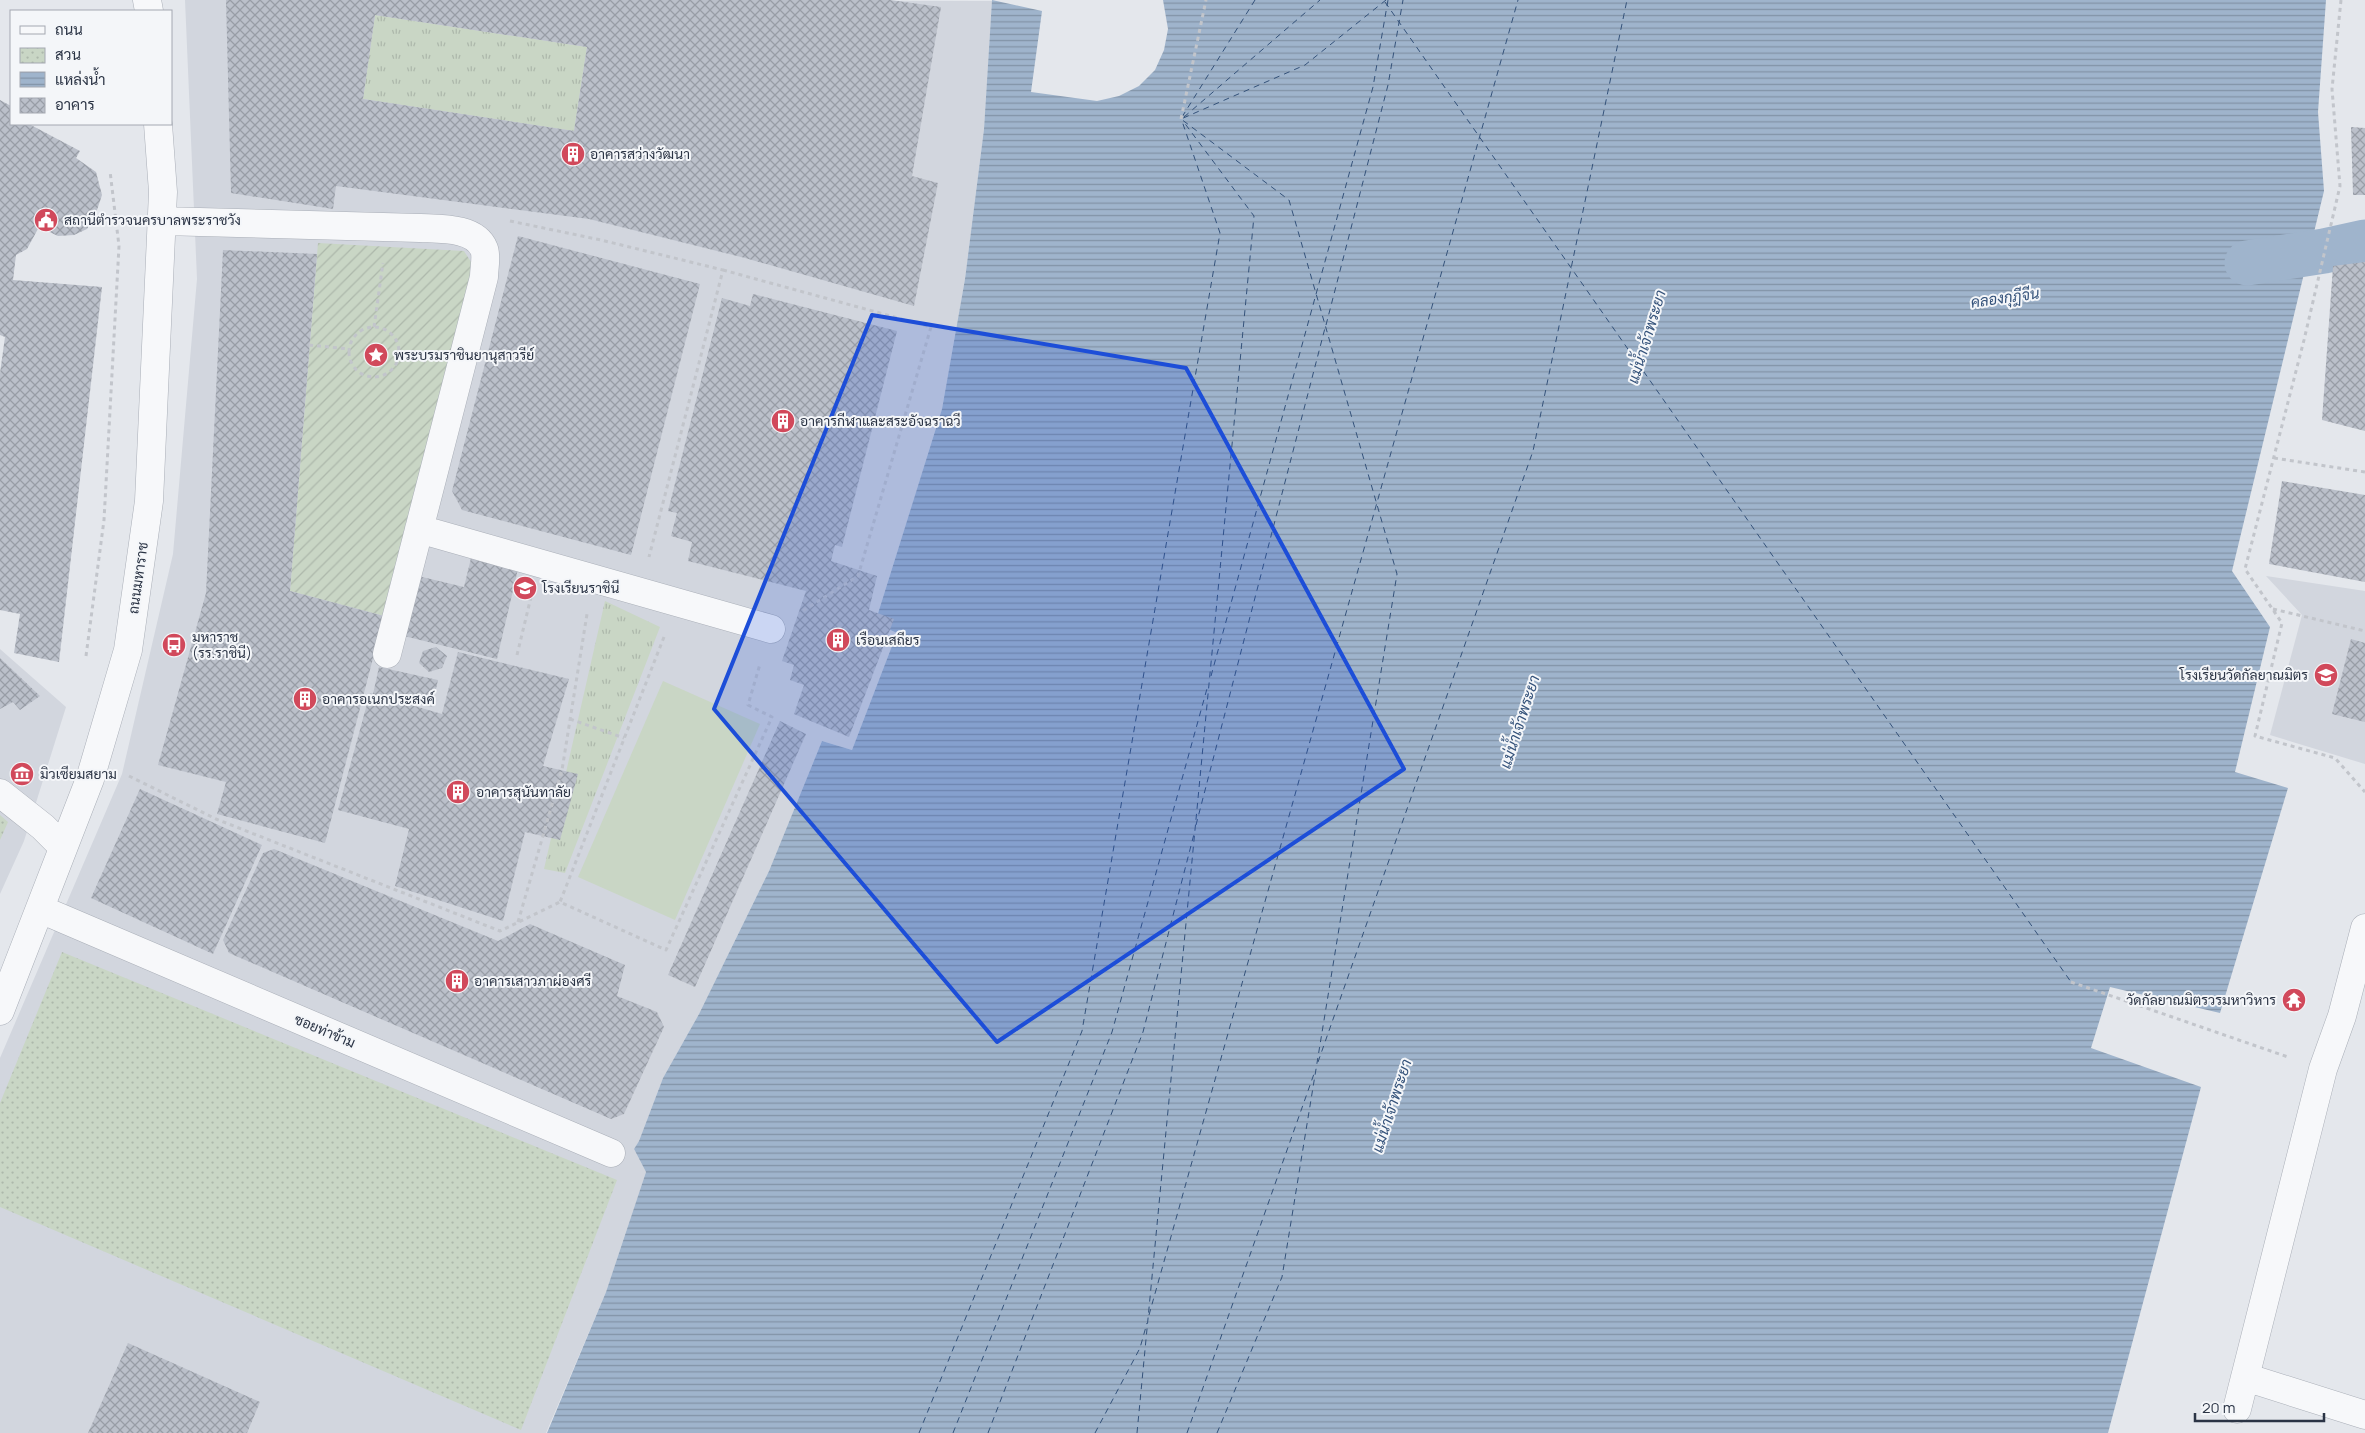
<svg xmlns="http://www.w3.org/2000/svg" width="2365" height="1433" font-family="Manrope,Sarabun,sans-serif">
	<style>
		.built { fill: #d2d6de }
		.grass { fill: url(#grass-tufts) }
		.park { fill: url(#park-dots) }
		.garden { fill: url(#garden-furrows) }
		.pitch { fill: #c9d6c5 }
		.water { fill: url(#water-rules) }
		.pier { fill: #e4e7ec }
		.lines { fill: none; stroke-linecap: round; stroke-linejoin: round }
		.canal { stroke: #9fb4cc; stroke-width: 45 }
		.ferry { stroke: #34527a; stroke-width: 1; stroke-dasharray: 6 5; stroke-linecap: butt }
		.building { fill: url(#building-cross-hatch); fill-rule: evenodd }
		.minor-casing { stroke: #a9aeb7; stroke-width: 29 }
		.path { stroke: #c2c5cb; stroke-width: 3; stroke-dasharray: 4 4; stroke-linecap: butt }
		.minor { stroke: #f7f8fa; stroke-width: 28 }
		.marked { fill: #1d4ed8; fill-opacity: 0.2; stroke: #1d4ed8; stroke-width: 4; stroke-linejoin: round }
		.labels { text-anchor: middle; stroke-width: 4; stroke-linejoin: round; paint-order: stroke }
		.poi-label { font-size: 14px; fill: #2b3445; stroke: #f4f6f9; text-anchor: start }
		.street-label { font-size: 14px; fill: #2b3445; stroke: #f4f6f9 }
		.water-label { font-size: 15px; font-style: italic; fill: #34527a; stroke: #f4f6f9 }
	</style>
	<defs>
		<pattern id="grass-tufts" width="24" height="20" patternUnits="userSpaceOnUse" patternTransform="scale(1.25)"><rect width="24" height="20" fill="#c9d6c5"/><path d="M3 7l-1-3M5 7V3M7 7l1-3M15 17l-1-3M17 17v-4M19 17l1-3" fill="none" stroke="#adb8ab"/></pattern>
		<pattern id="park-dots" width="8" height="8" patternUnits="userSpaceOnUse" patternTransform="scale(1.25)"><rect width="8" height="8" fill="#c9d6c5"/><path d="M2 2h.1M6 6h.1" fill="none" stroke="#adb8ab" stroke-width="1.8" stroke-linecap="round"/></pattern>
		<pattern id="garden-furrows" width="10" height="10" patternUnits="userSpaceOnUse" patternTransform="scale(1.25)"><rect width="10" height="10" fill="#c9d6c5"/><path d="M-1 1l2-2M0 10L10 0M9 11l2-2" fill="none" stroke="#adb8ab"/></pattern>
		<pattern id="water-rules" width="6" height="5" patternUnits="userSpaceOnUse" patternTransform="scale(1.25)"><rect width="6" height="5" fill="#9fb4cc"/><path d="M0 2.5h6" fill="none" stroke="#8293a7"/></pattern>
		<pattern id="building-cross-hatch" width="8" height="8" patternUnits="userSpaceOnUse" patternTransform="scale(1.25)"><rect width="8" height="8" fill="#bbc0ca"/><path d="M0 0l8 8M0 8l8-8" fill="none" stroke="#989da6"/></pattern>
	</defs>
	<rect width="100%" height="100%" fill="#e4e7ec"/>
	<!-- built -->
	<path class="built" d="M185,0L992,1L984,129L965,279L942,409L875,623L897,633L852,750L822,741L769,871L699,1014L663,1078L639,1141L634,1149L646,1172L606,1292L546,1433H0V1058L122,774L173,554L197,279Z
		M2266,576L2365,591V764L2270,735L2302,615Z
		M0,649L66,707L24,841L0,894Z"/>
	<!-- grass -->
	<path class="grass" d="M375,15L587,47L574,131L363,99Z
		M605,601L660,627L565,873L544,869Z"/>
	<!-- park -->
	<path class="park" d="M0,815L8,822L0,840Z
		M62,952L617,1180L521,1430L0,1207V1103Z"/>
	<!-- garden -->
	<path class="garden" d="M318,243L464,251L473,265L472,280L384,616L290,591Z"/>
	<!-- pitch -->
	<path class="pitch" d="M663,681L760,724L675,920L578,877Z"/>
	<!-- water -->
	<path class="water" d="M992,0H2326L2318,112L2324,191L2232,571L2270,627L2235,772L2288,788L2220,1013L2110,987L2091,1048L2201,1087L2108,1433H547L606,1292L646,1172L634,1149L639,1141L663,1078L699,1014L769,871L822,741L852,750L897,633L875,623L942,409L965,279L984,129Z"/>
	<!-- pier -->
	<path class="pier" d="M992,0H1163L1168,29L1164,50L1155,70L1139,86L1119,96L1097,101L1031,92L1042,11Z"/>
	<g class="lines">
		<!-- canal -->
		<path class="canal" d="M2247,263L2324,251L2365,242"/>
		<!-- ferry -->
		<path class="ferry" d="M1385,2L2071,982
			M1182,117L1255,0
			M1184,117L1320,0
			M1326,325L1388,85L1403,0
			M1211,676L1373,87L1388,0
			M1196,825L1325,328
			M1318,1062L1533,451L1627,0
			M1149,1315L1518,0
			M919,1433L1082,1031L1220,233L1182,121
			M953,1433L1112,1032L1208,685
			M988,1433L1143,1032L1194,834
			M1095,1433L1140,1348L1147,1323
			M1137,1433L1254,216L1183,121
			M1187,1433L1315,1071
			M1217,1433L1282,1277L1397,574L1289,200L1181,119L1305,65L1386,0"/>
	</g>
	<!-- building -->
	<path class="building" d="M226,0H890L941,7L912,176L938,183L914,306L745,258L589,219L336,186L333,209L231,193ZM375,15L587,47L574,131L363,99Z
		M0,100L11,106V124H29L80,151L76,158L96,172L102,195L96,213L87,229L74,235L58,236L39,227L27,249L16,255L13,280L102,287L59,662L14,653L20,614L0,610V373L5,337L0,335Z
		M2351,127L2365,128V195H2353Z
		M518,236L700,284L631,555L462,510L452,491Z
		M223,250L317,254L290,591L384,616L325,843L217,814L226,782L158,765L206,593Z
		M2365,262V431L2322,420L2333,266Z
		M753,294L897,331L842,547L835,545L831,561L877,576L869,610L894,619L849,737L794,714L804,685L790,680L794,665L782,661L806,591L688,561L692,542L671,536L677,513L668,511L722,298L750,306Z
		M2282,481L2365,495V582L2269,564Z
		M471,558L518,569L497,659L404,636L418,576L464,587Z
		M2351,639L2365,643V722L2332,714Z
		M436,647L447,656L442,668L429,672L419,663L423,651Z
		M458,652L569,679L543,766L578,774L560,840L525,832L503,921L395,886L409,829L338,810L370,693L442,714Z
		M0,658L40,696L20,710L13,702L0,709Z
		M379,667L438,680L432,707L373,694Z
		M780,721L806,734L695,987L668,975Z
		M140,789L262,845L213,954L91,898Z
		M274,849L498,941L530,924L625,965L617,996L657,1012L664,1027L624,1114L611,1119L229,953L223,940L263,853Z
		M128,1343L260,1402L247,1433H88Z"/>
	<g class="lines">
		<!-- minor casing -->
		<g class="minor-casing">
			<path id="minor" d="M147,0L149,11
				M162,221L420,228C440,229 475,227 484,249C487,256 484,269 484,277L387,654
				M419,529L771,629
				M0,793L43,827L63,847
				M40,909L611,1153
				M0,1011L90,779L128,650L149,501L163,192L158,124
				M2245,1377L2365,1415
				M2237,1409L2323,1069L2342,1016L2365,928"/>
		</g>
		<!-- path -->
		<path class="path" d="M2341,0L2332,89L2340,186L2304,340L2245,569L2282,623L2255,736L2335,758L2365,792
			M1181,119L1206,0
			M510,221L601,240L723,270L649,557
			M723,270L931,327L858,576L801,612
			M349 352a25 25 0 1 1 50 0a25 25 0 1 1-50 0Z
			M374,327L383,263
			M309,345L349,349
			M399,356L426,361
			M2274,458L2365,472
			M2273,609L2365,631
			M664,637L560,902L666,950L772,717L748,705L760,664
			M517,655L531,597
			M86,656L104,520L119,246L110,171
			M570,719L624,738
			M129,776L216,819L500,931L560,902
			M518,922L562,770L587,614
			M2071,982L2288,1057"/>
		<!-- minor -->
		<use href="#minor" class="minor"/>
	</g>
	<!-- marked area -->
	<path class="marked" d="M872,315L1186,368L1404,769L997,1042L714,709Z"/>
	<!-- icons -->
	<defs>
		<g id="building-disc" transform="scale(1.25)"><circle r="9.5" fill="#d1495b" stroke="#f4f6f9"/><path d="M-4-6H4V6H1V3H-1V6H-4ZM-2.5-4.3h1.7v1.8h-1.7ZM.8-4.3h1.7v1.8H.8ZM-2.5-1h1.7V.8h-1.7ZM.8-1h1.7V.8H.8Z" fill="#fff"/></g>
		<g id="civic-disc" transform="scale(1.25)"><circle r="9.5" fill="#d1495b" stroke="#f4f6f9"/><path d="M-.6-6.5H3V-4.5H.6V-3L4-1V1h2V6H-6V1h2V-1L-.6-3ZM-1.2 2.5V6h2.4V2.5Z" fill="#fff"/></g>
		<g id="sight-disc" transform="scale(1.25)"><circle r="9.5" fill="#d1495b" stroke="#f4f6f9"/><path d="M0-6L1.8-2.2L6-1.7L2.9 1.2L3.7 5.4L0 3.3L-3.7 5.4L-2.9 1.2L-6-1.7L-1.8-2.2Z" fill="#fff"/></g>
		<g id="school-disc" transform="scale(1.25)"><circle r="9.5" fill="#d1495b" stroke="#f4f6f9"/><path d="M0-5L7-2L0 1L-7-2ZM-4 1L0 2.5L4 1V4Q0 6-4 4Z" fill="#fff"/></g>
		<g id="bus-disc" transform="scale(1.25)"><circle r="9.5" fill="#d1495b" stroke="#f4f6f9"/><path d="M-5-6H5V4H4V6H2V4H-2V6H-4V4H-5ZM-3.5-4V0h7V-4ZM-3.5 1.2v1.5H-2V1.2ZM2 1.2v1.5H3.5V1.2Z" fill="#fff"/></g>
		<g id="museum-disc" transform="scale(1.25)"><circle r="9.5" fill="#d1495b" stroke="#f4f6f9"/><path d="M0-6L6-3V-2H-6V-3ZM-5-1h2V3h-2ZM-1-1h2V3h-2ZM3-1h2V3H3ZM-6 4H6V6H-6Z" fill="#fff"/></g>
		<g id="temple-disc" transform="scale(1.25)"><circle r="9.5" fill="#d1495b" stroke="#f4f6f9"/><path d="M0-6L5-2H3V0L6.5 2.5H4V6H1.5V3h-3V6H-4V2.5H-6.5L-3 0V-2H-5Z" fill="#fff"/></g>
	</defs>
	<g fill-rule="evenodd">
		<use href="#building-disc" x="573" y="154"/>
		<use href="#civic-disc" x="46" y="220"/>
		<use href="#sight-disc" x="376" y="355"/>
		<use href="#building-disc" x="783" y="421"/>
		<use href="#school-disc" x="525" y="588"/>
		<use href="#building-disc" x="838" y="640"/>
		<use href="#bus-disc" x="174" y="645"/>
		<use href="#school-disc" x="2326" y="675"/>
		<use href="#building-disc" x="305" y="699"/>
		<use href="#museum-disc" x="22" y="774"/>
		<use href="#building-disc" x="458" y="792"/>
		<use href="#building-disc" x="457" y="981"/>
		<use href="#temple-disc" x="2294" y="1000"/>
	</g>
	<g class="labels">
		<!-- poi labels -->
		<g class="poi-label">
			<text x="590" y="159">อาคารสว่างวัฒนา</text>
			<text x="64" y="225">สถานีตำรวจนครบาลพระราชวัง</text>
			<text x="394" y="360">พระบรมราชินยานุสาวรีย์</text>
			<text x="800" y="426">อาคารกีฬาและสระอัจฉราฉวี</text>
			<text x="542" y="593">โรงเรียนราชินี</text>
			<text x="192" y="642">มหาราช<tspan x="192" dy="16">(รร.ราชินี)</tspan></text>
			<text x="856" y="645">เรือนเสถียร</text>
			<text x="2308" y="680" text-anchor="end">โรงเรียนวัดกัลยาณมิตร</text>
			<text x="322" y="704">อาคารอเนกประสงค์</text>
			<text x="40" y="779">มิวเซียมสยาม</text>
			<text x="476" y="797">อาคารสุนันทาลัย</text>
			<text x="474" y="986">อาคารเสาวภาผ่องศรี</text>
			<text x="2276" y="1005" text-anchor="end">วัดกัลยาณมิตรวรมหาวิหาร</text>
		</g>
		<!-- street labels -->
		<g class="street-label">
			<text transform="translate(138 578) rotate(-82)" y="5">ถนนมหาราช</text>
			<text transform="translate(325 1031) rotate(23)" y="5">ซอยท่าข้าม</text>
		</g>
		<!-- water labels -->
		<g class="water-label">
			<text transform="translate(2005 298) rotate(-8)" y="5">คลองกุฎีจีน</text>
			<text transform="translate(1647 337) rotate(-73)" y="5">แม่น้ำเจ้าพระยา</text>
			<text transform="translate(1520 722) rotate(-72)" y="5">แม่น้ำเจ้าพระยา</text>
			<text transform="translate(1392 1106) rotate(-72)" y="5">แม่น้ำเจ้าพระยา</text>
		</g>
	</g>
	<!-- legend -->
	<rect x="10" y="10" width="162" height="115" fill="#f4f6f9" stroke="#a4a8b1"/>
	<rect x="20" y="26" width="25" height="8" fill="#f7f8fa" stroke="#a4a8b1"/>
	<text x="55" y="35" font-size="15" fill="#2b3445">ถนน</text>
	<rect x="20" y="48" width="25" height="15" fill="url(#park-dots)" stroke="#a4a8b1"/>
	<text x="55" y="60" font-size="15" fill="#2b3445">สวน</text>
	<rect x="20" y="72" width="25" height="15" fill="url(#water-rules)" stroke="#a4a8b1"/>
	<text x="55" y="85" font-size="15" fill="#2b3445">แหล่งน้ำ</text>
	<rect x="20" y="98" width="25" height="15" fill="url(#building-cross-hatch)" stroke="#a4a8b1"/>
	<text x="55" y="110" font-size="15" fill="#2b3445">อาคาร</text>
	<!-- scale -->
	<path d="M2195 1413v8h129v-8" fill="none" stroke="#2b3445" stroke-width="2.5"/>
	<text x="2202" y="1413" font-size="15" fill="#2b3445" stroke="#f4f6f9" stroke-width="4" paint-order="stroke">20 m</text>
</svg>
